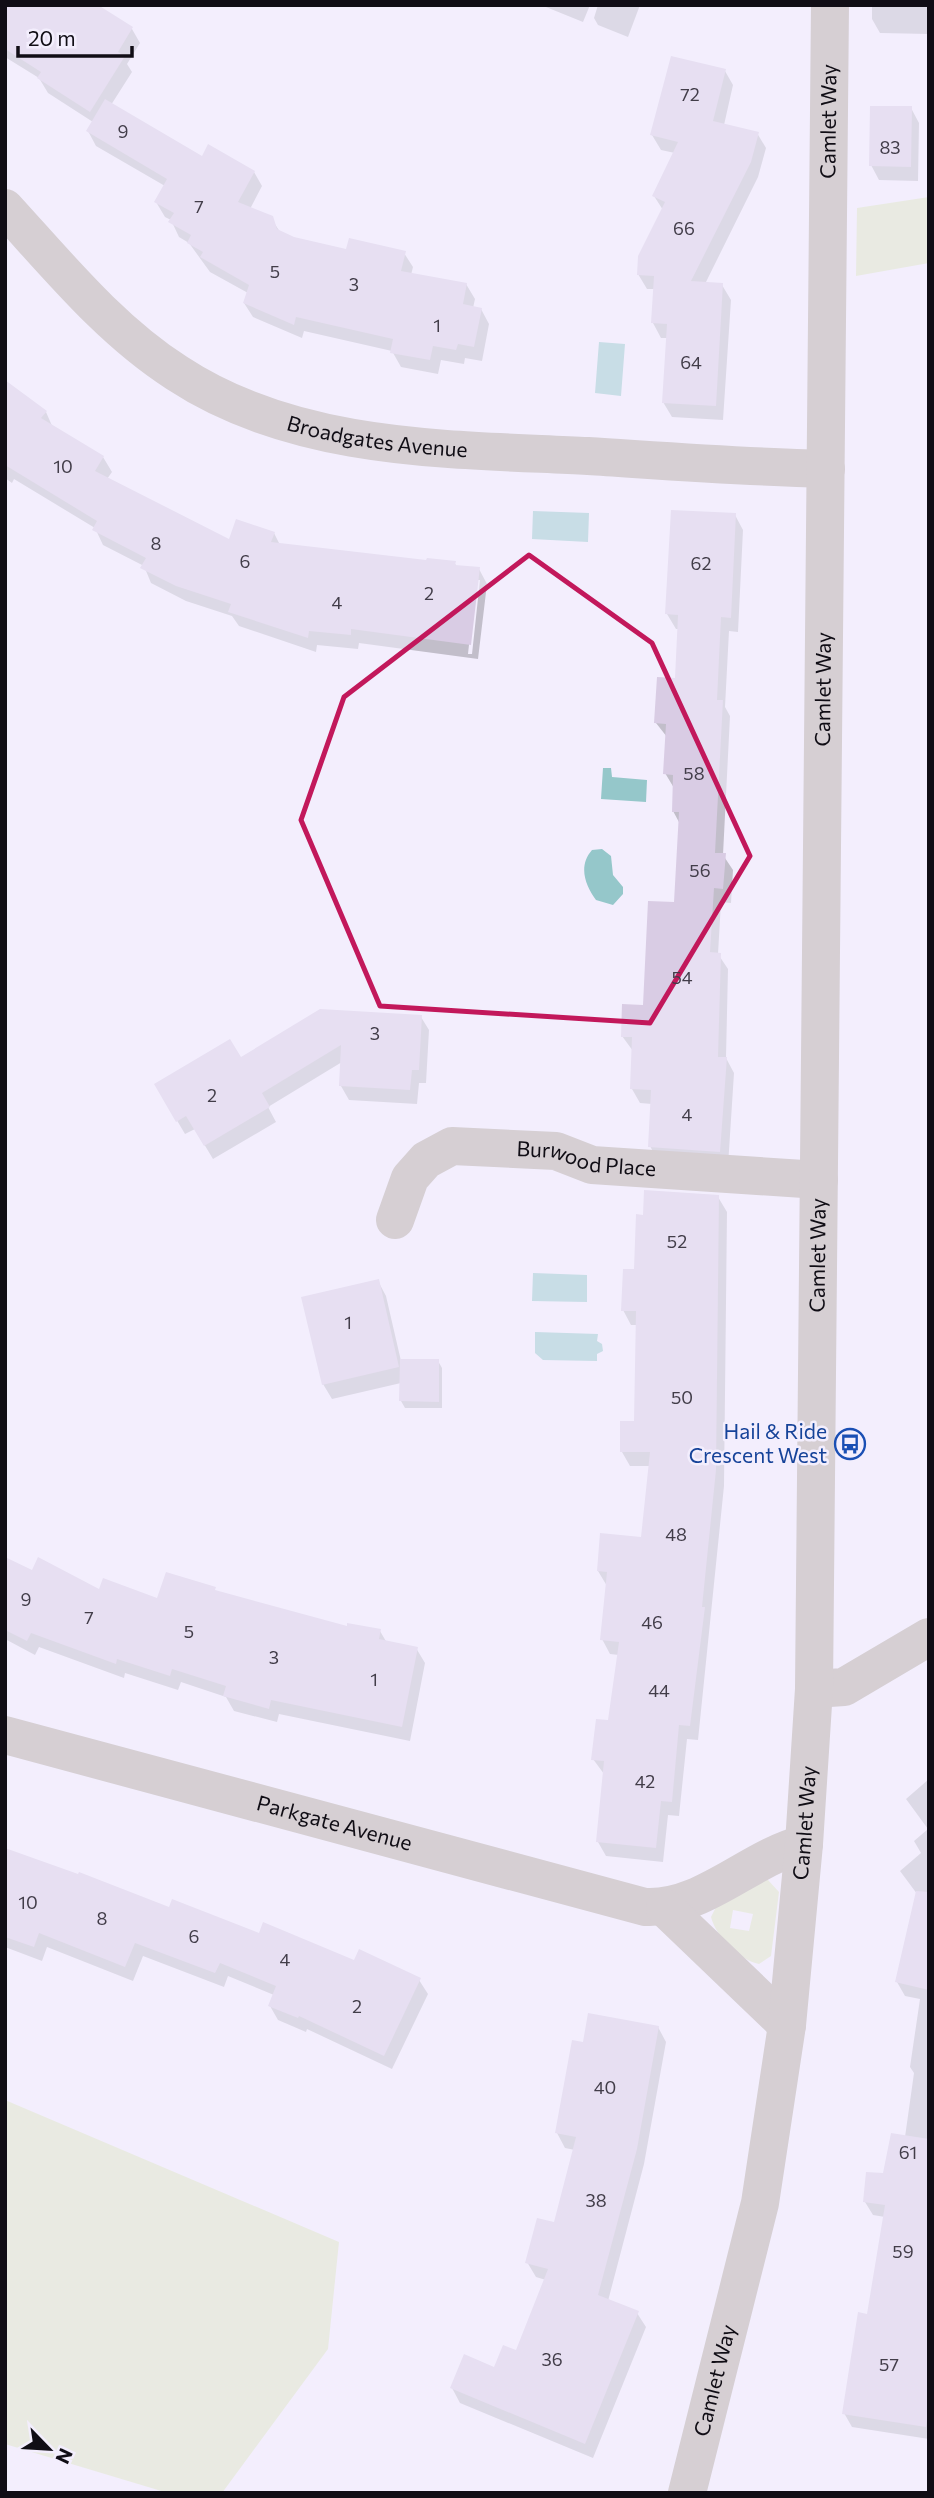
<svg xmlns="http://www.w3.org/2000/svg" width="934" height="2498" font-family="Commissioner,sans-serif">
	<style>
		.green { fill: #dee5c1; fill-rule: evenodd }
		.water { fill: #95c7ca }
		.shadow { fill: #0003; fill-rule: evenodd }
		.building { fill: #d9cce4 }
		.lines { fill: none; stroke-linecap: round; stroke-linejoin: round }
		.minor { stroke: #b3a8a1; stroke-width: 38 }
		.marked { fill: none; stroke: #c2185b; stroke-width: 5; stroke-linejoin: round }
		.labels { text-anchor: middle; stroke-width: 5; stroke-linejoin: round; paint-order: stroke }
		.number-label { font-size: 18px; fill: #423d49 }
		.street-label { font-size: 21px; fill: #100d15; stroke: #f3eefd }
		.transit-label { font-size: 21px; fill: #164399; stroke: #f3eefd; text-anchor: end }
	</style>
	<rect width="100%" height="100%" fill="#f3eefd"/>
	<!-- green -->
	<path class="green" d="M929,197V263L856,276L857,208Z
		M756,1880H768L779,1892L771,1956L759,1964C740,1960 716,1937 711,1917L717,1905ZM733,1910L753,1914L749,1931L730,1928Z
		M5,2100L339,2242L328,2349L222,2493H168L5,2444Z"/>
	<!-- water -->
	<path class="water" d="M599,342L625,344L621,396L595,393Z
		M533,511L589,513L588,542L532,539Z
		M603,768H611L612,777L647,780L646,802L601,799Z
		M602,849L611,856L613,875L623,887V894L613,905L596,900C585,885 578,866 592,850Z
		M533,1273L587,1275V1302L532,1301Z
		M535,1332L598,1334L597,1341L602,1344L603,1351L597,1354V1361L543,1360L535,1353Z"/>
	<!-- shadow -->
	<path class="shadow" d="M5,5L132,29L140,43L127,64L132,72L111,105L202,159L254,172L262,186L250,209L271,218L280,232L293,238L347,251L404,253L413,267L411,275L466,284L475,299L473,308L481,309L489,324L482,361L465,358L464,364L441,360L438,374L401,367L392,351L304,331L302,338L253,317L244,303L248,293L210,272L189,243L179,237L171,220L165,217L156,202L165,186L96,146L88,131L93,122L48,93L39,78L5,57Z
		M541,5H590L583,22Z
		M598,5H640L628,37L598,25L594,18Z
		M872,5H929V34L880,33L872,19Z
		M725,71L733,85L724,125L757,133L766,148L758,177L705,284L722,285L731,300L723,420L672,417L663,402L668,338H661L653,323L655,289H647L638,274L663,210L654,196L675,153L661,150L652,135Z
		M911,108L919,123L918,181L879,180L871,165Z
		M5,382L46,412L53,428L103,457L112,472L107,479L230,541L274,533L280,545L428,562H454L457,567L479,569L487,584L478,659L359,643L358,649L317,645L316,652L239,626L232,616L186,601L151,583L144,566L103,545L95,528L14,479L12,483L5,478ZM476,580H480L472,654H468Z
		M735,515L743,530L738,632L729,631L725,707L730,716L723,855L733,870L731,903L721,902L718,954L728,969L726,1058L734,1073L728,1166L658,1161L650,1146L652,1104L640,1103L632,1089L633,1051L622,1036L645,1006L676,904L680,824L673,811L674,788L665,773L667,737L656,723L676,679L679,629H676L667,614Z
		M421,1017L429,1030L426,1083H419L417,1104L349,1100L341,1086L342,1062L268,1107L276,1122L213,1159L195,1129L185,1134L156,1085L240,1059Z
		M718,1197L727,1212L724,1486L698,1740L687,1739L679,1816L668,1815L663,1862L606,1856L598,1842L604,1774L593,1759L609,1722L619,1655L610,1654L602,1639L607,1586L598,1571L643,1539L651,1466H630L622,1452L636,1423L637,1325H631L623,1310L636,1271L645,1216Z
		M378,1281L386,1296L401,1361H438L442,1368V1408H405L401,1401V1383L332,1399L323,1384Z
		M5,1559L32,1573L99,1591L158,1600L214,1589L217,1593L348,1628L380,1631L387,1643L416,1648L425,1663L410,1741L279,1714L277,1722L234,1711L226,1697L181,1682L178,1690L125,1673L124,1678L39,1647L35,1655L5,1639Z
		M929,1779V1910L900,1871L921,1853L914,1841L928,1829L906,1799Z
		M5,1849L170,1909L419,1980L428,1994L392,2069L307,2029L306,2032L278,2020L270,2006L274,1995L228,1976L224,1987L143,1956L133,1981L47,1947L42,1961L5,1947Z
		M929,1919V2439L852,2427L844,2413L869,2316L885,2217L873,2215L865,2202L885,2175L905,2137L914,2073L910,2067L920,1999L905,1996L897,1982Z
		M658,2027L666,2042L644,2164L608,2301L637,2313L646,2327L593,2458L460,2403L452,2388L495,2369L516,2352L546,2280L536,2277L527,2262L555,2224L575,2150L565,2148L557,2133L585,2044Z"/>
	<!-- building -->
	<path class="building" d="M5,5H98L133,27L118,52L125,56L90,112L37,78L41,72L5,49Z
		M671,56L726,69L713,121L759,132L751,162L691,281L723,283L716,406L662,403L667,324L651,323L654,276L637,275L638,256L665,202L652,196L678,142L650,135Z
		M105,99L202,156L208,144L255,171L238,202L273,216L277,229L294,237L346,249L349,238L406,251L401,271L467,283L463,304L482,308L474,347L458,344L456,350L433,346L430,360L390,353L393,339L296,317L294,325L243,303L249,285L200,257L203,252L187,243L191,235L168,222L174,213L154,202L167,179L86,131Z
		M870,106H912L911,167L869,166Z
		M5,380L47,411L41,418L104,456L95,471L229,539L236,519L275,532L271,542L426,560L427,558L456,561L455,565L480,567L471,645L351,629V635L309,631L308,638L228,612L231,604L176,586L140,568L146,558L92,530L97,521L5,465Z
		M671,510L736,513L731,618L721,617L717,700H723L715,853H726L723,889L714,888L710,952L721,953L718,1057H727L720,1152L648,1147L651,1090L630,1089L632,1037H621L622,1004L643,1005L648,901L674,902L679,812H672L673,775L663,774L666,724L654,723L657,677L675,678L678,615L665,614Z
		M320,1009L422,1015L419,1070H412L410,1090L339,1086L341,1045L262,1093L270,1107L204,1146L186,1116L176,1122L154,1084L230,1039L241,1057Z
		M644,1190L719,1195L716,1470L702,1607H705L690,1726L679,1725L672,1802L661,1801L656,1848L596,1842L604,1761L591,1760L596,1719L608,1720L619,1642L600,1640L607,1572L597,1571L600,1533L641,1537L650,1452H620V1421H634L636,1311H621L623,1269H634L636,1214L643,1215Z
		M379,1279L399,1367L322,1385L301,1297Z
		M400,1359H439V1402L399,1401Z
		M5,1557L32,1570L38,1557L99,1589L103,1578L157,1598L166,1572L216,1587L215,1590L347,1626V1623L381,1629L379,1639L418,1647L402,1727L271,1700L269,1709L223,1696L226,1686L172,1669L170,1676L117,1659L116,1664L31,1633L27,1641L5,1630Z
		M5,1848L78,1874L79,1872L169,1907L172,1899L259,1933L263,1922L354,1960L359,1949L421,1978L384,2056L299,2016L298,2018L268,2006L276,1986L220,1963L215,1973L135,1943L125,1967L39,1933L34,1947L5,1937Z
		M916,1891L929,1892V1990L895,1982Z
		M588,2013L659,2026L637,2149L598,2295L639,2311L585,2444L450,2388L464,2354L494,2367L503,2345L516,2350L548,2269L525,2263L537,2218L554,2222L576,2137L555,2133L572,2040L583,2042Z
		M891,2133L929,2139V2407L926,2427L842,2414L858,2312L867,2314L885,2205L863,2202L866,2172L883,2173Z"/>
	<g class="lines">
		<!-- minor -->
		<g class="minor">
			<path id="s1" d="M5,208C59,267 110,330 177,373C297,452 450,449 588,456C667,461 747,467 826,469"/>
			<path id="s2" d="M395,1220L410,1178L426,1160L452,1146L556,1151L592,1165L819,1180"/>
			<path d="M814,1689L844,1687L929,1637"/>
			<path id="s3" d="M5,1735L645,1907C703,1910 749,1858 804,1844"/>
			<path d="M665,1908L787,2025"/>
			<path id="s4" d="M687,2493L760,2203L787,2025L804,1844L814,1689L830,5"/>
		</g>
	</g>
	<!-- marked area -->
	<path d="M0 0H934V2498H0ZM529,555L652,643L750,856L650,1023L380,1006L301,820L344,697Z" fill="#f3eefd" fill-opacity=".55" fill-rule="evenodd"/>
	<path class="marked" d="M529,555L652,643L750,856L650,1023L380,1006L301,820L344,697Z"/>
	<!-- icons -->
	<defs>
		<g id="bus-ring" transform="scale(1.575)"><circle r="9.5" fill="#f3eefd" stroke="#1a4fb4" stroke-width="1.5"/><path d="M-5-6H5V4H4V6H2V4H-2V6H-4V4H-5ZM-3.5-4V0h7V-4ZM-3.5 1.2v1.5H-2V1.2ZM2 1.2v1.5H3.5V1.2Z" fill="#1a4fb4"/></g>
	</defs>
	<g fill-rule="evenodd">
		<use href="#bus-ring" x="850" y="1444"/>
	</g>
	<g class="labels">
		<!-- number labels -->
		<g class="number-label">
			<text x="690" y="101">72</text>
			<text x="123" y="138">9</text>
			<text x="890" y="154">83</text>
			<text x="199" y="213">7</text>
			<text x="684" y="235">66</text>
			<text x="275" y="278">5</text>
			<text x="354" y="291">3</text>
			<text x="437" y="332">1</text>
			<text x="691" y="369">64</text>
			<text x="63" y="473">10</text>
			<text x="156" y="550">8</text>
			<text x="245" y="568">6</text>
			<text x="701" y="570">62</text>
			<text x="429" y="600">2</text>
			<text x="337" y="609">4</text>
			<text x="694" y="780">58</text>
			<text x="700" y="877">56</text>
			<text x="682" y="984">54</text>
			<text x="375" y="1040">3</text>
			<text x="212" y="1102">2</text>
			<text x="687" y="1121">4</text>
			<text x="677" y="1248">52</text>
			<text x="348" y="1329">1</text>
			<text x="682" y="1404">50</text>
			<text x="676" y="1541">48</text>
			<text x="26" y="1606">9</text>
			<text x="89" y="1624">7</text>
			<text x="652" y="1629">46</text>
			<text x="189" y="1638">5</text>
			<text x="274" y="1664">3</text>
			<text x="374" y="1686">1</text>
			<text x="659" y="1697">44</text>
			<text x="645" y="1788">42</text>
			<text x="28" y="1909">10</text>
			<text x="102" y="1925">8</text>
			<text x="194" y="1943">6</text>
			<text x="285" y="1966">4</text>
			<text x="357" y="2013">2</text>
			<text x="605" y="2094">40</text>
			<text x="908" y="2159">61</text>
			<text x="596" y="2207">38</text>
			<text x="903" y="2258">59</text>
			<text x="552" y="2366">36</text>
			<text x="889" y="2371">57</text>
		</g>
		<!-- street labels -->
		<g class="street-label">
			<text dy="7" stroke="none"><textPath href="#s4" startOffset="2384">Camlet Way</textPath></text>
			<text dy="7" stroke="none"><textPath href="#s1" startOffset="452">Broadgates Avenue</textPath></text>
			<text dy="7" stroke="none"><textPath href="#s4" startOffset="1816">Camlet Way</textPath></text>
			<text dy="7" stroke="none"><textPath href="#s2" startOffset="234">Burwood Place</textPath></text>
			<text dy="7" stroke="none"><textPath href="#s4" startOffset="1250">Camlet Way</textPath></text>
			<text dy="7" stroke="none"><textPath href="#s4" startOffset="682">Camlet Way</textPath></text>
			<text dy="7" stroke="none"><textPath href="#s3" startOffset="341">Parkgate Avenue</textPath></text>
			<text dy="7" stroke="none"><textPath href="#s4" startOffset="116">Camlet Way</textPath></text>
		</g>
		<!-- transit labels -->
		<g class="transit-label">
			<text x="827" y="1439">Hail &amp; Ride<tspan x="827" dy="24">Crescent West</tspan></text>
		</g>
	</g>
	<!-- border -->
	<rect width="934" height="2498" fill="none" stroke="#100d15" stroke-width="14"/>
	<!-- north arrow -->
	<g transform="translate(49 2449) rotate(115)" stroke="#f3eefd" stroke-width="5" paint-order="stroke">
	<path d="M0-5L12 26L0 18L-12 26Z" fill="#100d15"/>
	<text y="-10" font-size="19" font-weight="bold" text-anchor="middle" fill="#100d15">N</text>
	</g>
	<!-- scale -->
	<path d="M18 46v10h114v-10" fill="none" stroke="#100d15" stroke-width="3.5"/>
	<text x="28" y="46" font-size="21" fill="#100d15" stroke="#f3eefd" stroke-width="5" paint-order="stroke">20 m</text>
</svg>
